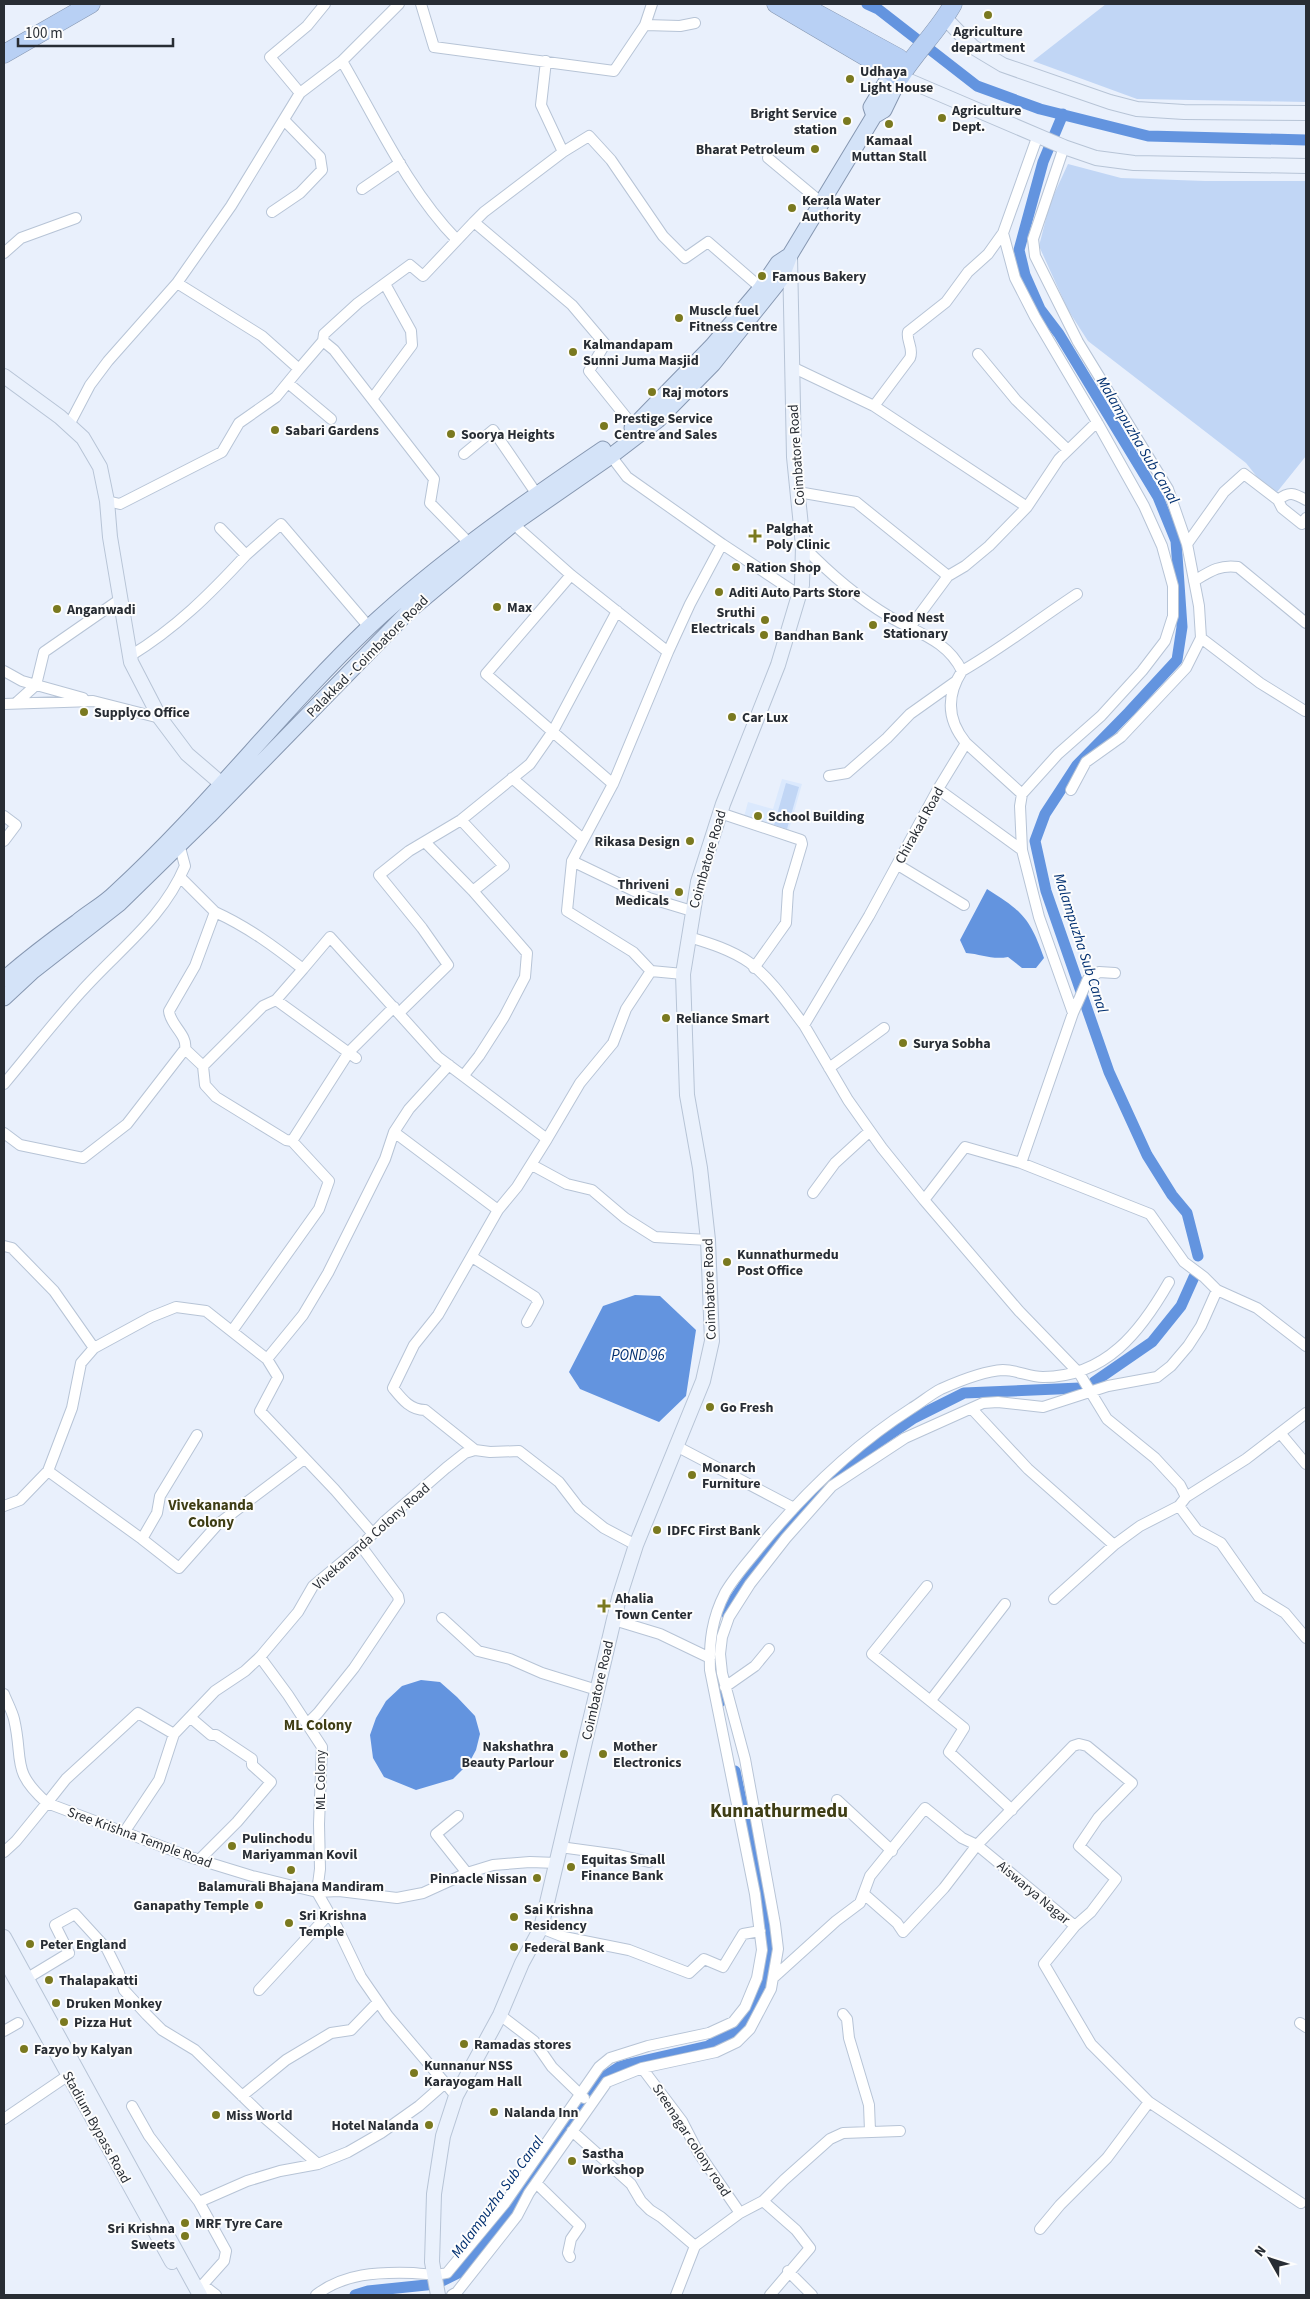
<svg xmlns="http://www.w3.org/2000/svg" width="1310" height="2299" font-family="'Source Sans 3',sans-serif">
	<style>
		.built { fill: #dbe9fd }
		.green { fill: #c1d6f5 }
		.water { fill: #6394df }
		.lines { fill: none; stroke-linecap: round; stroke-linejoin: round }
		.canal { stroke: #6394df; stroke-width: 11 }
		.street-casing { stroke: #b7c4d6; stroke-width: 12 }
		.secondary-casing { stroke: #b7c4d6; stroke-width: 16 }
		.primary-casing { stroke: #8697b1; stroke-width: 17 }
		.highway-casing { stroke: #8697b1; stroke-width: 19 }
		.street { stroke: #fff; stroke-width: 10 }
		.secondary { stroke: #eaf1fc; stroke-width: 14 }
		.primary { stroke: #d4e3f8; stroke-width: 15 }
		.highway { stroke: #b8d0f4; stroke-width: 18 }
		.poi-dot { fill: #7a791f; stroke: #fdfdfd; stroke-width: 2 }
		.labels { text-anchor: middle; stroke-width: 4; stroke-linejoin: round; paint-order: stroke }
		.poi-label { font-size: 14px; font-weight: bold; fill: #282d34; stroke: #fdfdfd; text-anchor: start }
		.street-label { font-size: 14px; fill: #282d34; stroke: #fdfdfd }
		.water-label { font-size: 15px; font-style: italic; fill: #002f70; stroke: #fdfdfd }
		.neighbourhood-label { font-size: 15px; font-weight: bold; fill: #3e3d14; stroke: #fdfdfd }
		.district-label { font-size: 19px; font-weight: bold; fill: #3e3d14; stroke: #fdfdfd }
	</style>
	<rect width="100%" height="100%" fill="#e9f0fc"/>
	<!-- built -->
	<path class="built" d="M782,779L802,784L787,837L742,824L748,802L773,809Z"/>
	<!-- green -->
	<path class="green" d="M1106,4H1306V102L1137,99L1033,61Z
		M1068,164L1121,178L1205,181H1306V456L1273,497L1246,463L1088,341L1068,310L1039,246L1050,203Z
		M786,783L799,787L787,829L774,825Z"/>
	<!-- water -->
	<path class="water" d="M987,889C1022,911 1030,918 1044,958L1036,968H1022L1008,957C992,960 981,954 966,953L960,940Z
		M635,1295L660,1296L696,1330L686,1396L659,1422L580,1389L569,1372L603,1306Z
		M421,1680L440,1682L457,1697L475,1716L480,1734L476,1750L469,1763L453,1779L416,1790L384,1777L373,1758L370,1735L376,1718L386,1701L402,1686Z"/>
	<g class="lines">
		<!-- canal -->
		<path class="canal" d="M867,4L878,9L977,86L1040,109L1148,136L1306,140
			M1063,114L1043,162L1019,250L1025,275L1040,309L1059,334L1158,497L1176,541L1182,627L1177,660L1129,712L1077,765L1045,814L1035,841L1046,891L1109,1072L1147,1155L1172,1195L1187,1213L1198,1256
			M1094,1382L1152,1342L1181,1306L1194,1277
			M727,1614L735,1598L763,1557L823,1488L873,1446L914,1418L964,1393L1080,1388
			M718,1665L720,1702
			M355,2295L368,2291L436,2284L460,2272L506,2215L599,2080L619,2067L629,2064L708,2046L744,2025L758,2001L771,1961L770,1938L735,1771"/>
		<!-- street casing -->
		<g class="street-casing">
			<path id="street" d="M421,4L434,47L614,71L645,25L652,4
				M645,25L680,26L695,23
				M342,61C377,121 408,190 457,240
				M300,93L270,57L307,26L325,4
				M1038,135L1003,233L1015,278L1035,317L1097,422L1144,506L1162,546L1173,586V616L1165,641L1142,671L1101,716L1058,754L1022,794L1020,806L1022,850L1039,917L1073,1013
				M1064,147L1033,239L1035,256L1078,342L1168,489L1187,544L1199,606L1201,638L1186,668L1121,737L1086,762L1071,790
				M563,152L589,136L611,160L663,236L685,258L708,242L761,288
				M768,158L822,203
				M362,189L400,163
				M272,212L300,193L322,170L320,157L285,121
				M474,222L484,212L563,152L541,105L546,61
				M4,253L21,238L76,218
				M177,283L231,206L300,93L342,61L399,4
				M323,341L324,334L358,303L410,265L423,276L474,222L572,305L605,344L589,371L634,427
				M978,354L1016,400L1068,450
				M792,367L874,406L910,358C914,348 906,341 908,332L946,302L968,272L988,254L1003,233
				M299,369L323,341L334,350L434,479L430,503L470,544
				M288,383L331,419
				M372,399L412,345L411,331L385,284
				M874,406L1027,507
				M69,425L90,385L108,361L177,283L262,336L299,369L276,397L239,423L222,452L120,504L107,501
				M464,454L493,430L536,493
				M798,492L856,502L948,576
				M1278,500C1289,491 1294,493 1306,500
				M509,520L571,575L668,652L690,604L722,544L627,477L611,456
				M220,528L246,555L281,524L369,627
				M722,544L799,595
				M1187,544L1224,492L1244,474L1278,500L1282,508L1302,524L1306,518
				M571,575L486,674L613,784L668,652
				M1194,581C1209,572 1220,564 1238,567L1306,623
				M911,626L948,576L965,566L989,546L1027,507L1059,459L1097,422
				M1201,638L1260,683L1305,711
				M130,656C176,628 210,594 246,555
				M4,671L22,681L83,698
				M962,671C1002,648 1039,619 1077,594
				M16,703L36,685L44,652L119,600
				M4,704L93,701L160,718
				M966,743L1022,794
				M829,776L847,773L887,738L910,714L955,682
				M512,778L583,839
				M938,789L1022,850
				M720,813L801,840L802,844L788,891L786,923L754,968
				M4,816L16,825L4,841
				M461,820L504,866L473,891L527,953L525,977L504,1017L479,1056L464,1075
				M425,842L473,891
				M572,861L649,898L692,911
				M898,865L964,905
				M215,912C248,927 275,947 303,969L276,1000L356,1058
				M689,937C709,943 732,950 750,963C771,979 788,1004 804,1025L869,916L938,789L966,743C947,720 946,696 962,671C947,640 917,633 890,617C858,598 828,572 803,546
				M303,969L330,937L438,1057L547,1139L517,1187L498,1210L438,1315L414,1345L393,1388C402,1399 410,1410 425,1410L475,1450
				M651,971L683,974
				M399,1013L448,965L422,928L379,875L409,851L461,820L530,764L553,731L617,611
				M804,1025L848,1100L882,1148L924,1200L1019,1311L1079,1373L1107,1419L1155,1458L1180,1485L1186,1497L1246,1459L1306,1413
				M185,1049L203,1066L205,1085L216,1097L286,1140L292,1141L329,1181L319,1209L232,1331
				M203,1066L263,1006L276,1000
				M829,1068L884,1028
				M4,1084C29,1054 54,1022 80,993C118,950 162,920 185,866L178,840
				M394,1132L498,1210
				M4,1133L20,1145L83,1158L127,1124L185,1049C188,1035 170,1025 169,1011L195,966L215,912L180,877
				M547,1139L580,1083L613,1043L626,1009L651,971L633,952L567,911L572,861L613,784
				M292,1141L349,1052L394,1007
				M1021,1163L1150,1214L1184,1262L1204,1277L1217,1290L1257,1308L1306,1346
				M532,1165L567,1184L592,1190L625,1218L655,1237L708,1240
				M813,1193L835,1163L870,1131
				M924,1200L965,1147L1021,1163L1073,1013L1088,979L1099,972L1115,973
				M4,1246L12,1248L54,1291L94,1348
				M472,1257L535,1297L538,1302L527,1322
				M972,1409L1028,1469L1114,1545
				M1281,1434L1306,1464
				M678,1447L794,1508
				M48,1471L72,1408L81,1363L94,1348L151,1317L176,1307L206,1311L267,1359
				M1186,1497L1179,1506L1197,1530L1221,1543L1259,1597L1285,1613L1306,1638
				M4,1506L20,1500L48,1471L142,1539L179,1568L218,1524L304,1459
				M373,1534L335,1490L260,1411L278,1377L267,1359L303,1315L328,1273L385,1159L394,1132L409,1109L449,1065
				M142,1539L157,1513L160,1496L197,1435
				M927,1586L872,1654L964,1728L949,1752L1012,1810
				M1054,1599L1114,1545L1140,1526L1179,1506
				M442,1618L478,1651L510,1659L542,1673L597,1690
				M614,1620L660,1634L710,1658
				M260,1657L288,1695L322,1747L319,1824L320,1869L317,1892L339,1891L397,1898L423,1893L467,1873L493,1865L530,1862L557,1863
				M725,1687L755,1666L769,1649
				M4,1694C7,1702 12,1711 14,1719C24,1761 10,1770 47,1803L66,1779L138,1713L174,1734L215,1691L245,1671L260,1657L298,1612L313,1586L361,1546L385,1521L446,1468L465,1453L475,1450L490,1452L519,1451L559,1482L579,1508L604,1528L636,1545
				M931,1700L1005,1604
				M191,1718L211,1735H216L252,1759V1765L271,1782L237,1822L199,1860
				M308,1723L318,1713L354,1668L399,1601L398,1596L361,1546
				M837,1800L892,1851
				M458,1816L436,1834L467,1873
				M125,1831L159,1780L174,1734
				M560,1847L619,1855L649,1862
				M4,1852L16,1841L47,1803L190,1857L252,1876L317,1892L337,1927L361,1977L388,2016L456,2096
				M864,1894L897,1923L903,1932L944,1888L977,1845L1073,1746L1079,1744L1087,1746L1132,1783L1098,1818L1079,1846L1116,1879L1091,1912L1075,1926
				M541,1928L564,1937L629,1950L689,1973L704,1959L723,1967L743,1934L760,1931
				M773,1978L836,1921L860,1903L870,1876L925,1808L962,1838L977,1845L1075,1926L1044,1964L1091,2044L1149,2102L1301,2203
				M26,1979L69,1953L55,1925L75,1914L107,1949L119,1973L124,1990L147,2015L162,2030L195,2050L266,2119L318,2164
				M259,1990L329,1914
				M843,2014L847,2019L849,2038L869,2105L870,2131
				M500,2015L534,2041L552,2067L584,2098
				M1300,2023L1306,2027
				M4,2031L18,2023
				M642,2068L682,2121L698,2152L740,2213
				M242,2096L286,2060L331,2033L351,2030L378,2002
				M132,2106L149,2136L199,2202L226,2251L224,2261L198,2290
				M4,2119L73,2072
				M572,2131L631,2184L641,2201L650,2210L661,2217L695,2246L740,2213L763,2201L784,2180L830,2139L843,2133L900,2131
				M536,2183L580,2226L571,2239L568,2253L570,2257
				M763,2201L796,2230L810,2248L770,2295
				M199,2202L247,2181L280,2171L318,2164L348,2152L381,2133L419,2106L444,2084
				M1040,2229L1060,2205L1107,2158L1149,2102
				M788,2271L812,2295
				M203,2285L216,2295
				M316,2295C344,2273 378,2272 413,2273C425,2274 435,2276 447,2273L505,2203L599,2067L610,2058L648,2046L709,2033L733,2022L745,2007L757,1978L762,1950L755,1894L710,1670C709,1642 712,1618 725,1593C734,1577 748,1562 759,1548C803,1494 854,1445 912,1408C922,1402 931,1394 941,1389C959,1381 983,1371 1003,1370C1017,1370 1029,1377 1043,1377C1106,1377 1141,1331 1169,1282
				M452,2295L457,2292L517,2216L529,2193L607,2082L642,2068L716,2052L737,2042L750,2029L771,1989L778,1949L775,1924L745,1759L722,1673L720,1654L722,1637L729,1617L750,1584L786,1538L832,1486L905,1438L983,1403L998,1402L1043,1407L1108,1386L1157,1377L1171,1366L1188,1346L1201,1326L1217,1290
				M676,2295L695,2246"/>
		</g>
		<!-- secondary casing -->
		<g class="secondary-casing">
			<path id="secondary" d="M945,18L973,47L1003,65L1110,102L1137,109L1184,112L1306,113
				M900,77L1064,147L1096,158L1134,163L1306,166
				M4,376L60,417L83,438L100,467L107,501L110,537L131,662L160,718L187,754L230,791
				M4,1937L200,2295
				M4,1958L172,2262
				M438,2295L432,2262L434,2194L443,2136L456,2096L500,2015L522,1963L541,1928L619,1598L636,1545L703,1381L712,1341L708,1240L700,1168L687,1095L683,974L698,882L723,804L778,665L802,585L803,546L794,457L790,256"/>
		</g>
		<!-- primary casing -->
		<g class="primary-casing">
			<path id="primary" d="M874,116L871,107L892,72
				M632,428L712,346L761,288L778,263L787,257
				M4,979C27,959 52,940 77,922C89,912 104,904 115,893C206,810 280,712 369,627C441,560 522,504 603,449
				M4,998L33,971L120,903L209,816L409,611L513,524L611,456L658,420L713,364L781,279L790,255L874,116L884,110L900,77"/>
		</g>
		<!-- highway casing -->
		<g class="highway-casing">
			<path id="highway" d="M776,4L900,77C916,51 939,30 953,4
				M800,4L899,58
				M4,54L91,4"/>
		</g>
		<!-- street -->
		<use href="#street" class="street"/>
		<!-- secondary -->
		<use href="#secondary" class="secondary"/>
		<!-- primary -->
		<use href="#primary" class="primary"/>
		<!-- highway -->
		<use href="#highway" class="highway"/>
	</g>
	<!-- markers -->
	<g class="poi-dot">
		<circle cx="988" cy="15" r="5"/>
		<circle cx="850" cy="79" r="5"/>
		<circle cx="942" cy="118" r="5"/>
		<circle cx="847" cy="121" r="5"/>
		<circle cx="889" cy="124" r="5"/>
		<circle cx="815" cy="149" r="5"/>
		<circle cx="792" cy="208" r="5"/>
		<circle cx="762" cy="276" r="5"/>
		<circle cx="679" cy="318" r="5"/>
		<circle cx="573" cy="352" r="5"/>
		<circle cx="652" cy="392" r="5"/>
		<circle cx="604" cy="426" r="5"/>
		<circle cx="275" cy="430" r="5"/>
		<circle cx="451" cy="434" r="5"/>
		<path d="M752.5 528.5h5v5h5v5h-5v5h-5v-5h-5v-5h5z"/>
		<circle cx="736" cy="567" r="5"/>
		<circle cx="719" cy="592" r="5"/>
		<circle cx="497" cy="607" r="5"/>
		<circle cx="57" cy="609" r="5"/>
		<circle cx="765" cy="620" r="5"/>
		<circle cx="873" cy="625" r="5"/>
		<circle cx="764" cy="635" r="5"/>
		<circle cx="84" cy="712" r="5"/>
		<circle cx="732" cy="717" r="5"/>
		<circle cx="758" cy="816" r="5"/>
		<circle cx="690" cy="841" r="5"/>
		<circle cx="679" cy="892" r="5"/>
		<circle cx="666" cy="1018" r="5"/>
		<circle cx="903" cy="1043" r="5"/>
		<circle cx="727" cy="1262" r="5"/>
		<circle cx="710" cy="1407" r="5"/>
		<circle cx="692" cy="1475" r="5"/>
		<circle cx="657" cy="1530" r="5"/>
		<path d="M601.5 1598.5h5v5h5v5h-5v5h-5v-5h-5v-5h5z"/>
		<circle cx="564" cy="1754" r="5"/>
		<circle cx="603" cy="1754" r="5"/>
		<circle cx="232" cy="1846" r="5"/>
		<circle cx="571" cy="1867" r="5"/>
		<circle cx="291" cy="1870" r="5"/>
		<circle cx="537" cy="1878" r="5"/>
		<circle cx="259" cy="1905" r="5"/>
		<circle cx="514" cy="1917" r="5"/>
		<circle cx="289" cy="1923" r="5"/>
		<circle cx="30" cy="1944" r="5"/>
		<circle cx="514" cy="1947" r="5"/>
		<circle cx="49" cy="1980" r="5"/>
		<circle cx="56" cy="2003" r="5"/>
		<circle cx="64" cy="2022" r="5"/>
		<circle cx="464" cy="2044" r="5"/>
		<circle cx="24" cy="2049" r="5"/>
		<circle cx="414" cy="2073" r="5"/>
		<circle cx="494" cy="2112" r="5"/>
		<circle cx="216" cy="2115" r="5"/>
		<circle cx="429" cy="2125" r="5"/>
		<circle cx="572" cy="2161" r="5"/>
		<circle cx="185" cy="2223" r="5"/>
		<circle cx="185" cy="2236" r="5"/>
	</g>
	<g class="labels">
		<!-- poi labels -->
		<g class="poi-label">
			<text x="988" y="36" text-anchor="middle">Agriculture<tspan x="988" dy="16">department</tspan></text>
			<text x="860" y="76">Udhaya<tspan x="860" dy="16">Light House</tspan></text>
			<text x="952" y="115">Agriculture<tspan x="952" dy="16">Dept.</tspan></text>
			<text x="837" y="118" text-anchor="end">Bright Service<tspan x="837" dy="16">station</tspan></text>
			<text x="889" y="145" text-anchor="middle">Kamaal<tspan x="889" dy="16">Muttan Stall</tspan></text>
			<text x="805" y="154" text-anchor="end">Bharat Petroleum</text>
			<text x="802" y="205">Kerala Water<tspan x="802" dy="16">Authority</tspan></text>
			<text x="772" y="281">Famous Bakery</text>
			<text x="689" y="315">Muscle fuel<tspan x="689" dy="16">Fitness Centre</tspan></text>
			<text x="583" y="349">Kalmandapam<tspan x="583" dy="16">Sunni Juma Masjid</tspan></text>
			<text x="662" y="397">Raj motors</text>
			<text x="614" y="423">Prestige Service<tspan x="614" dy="16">Centre and Sales</tspan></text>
			<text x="285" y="435">Sabari Gardens</text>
			<text x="461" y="439">Soorya Heights</text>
			<text x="766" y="533">Palghat<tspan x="766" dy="16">Poly Clinic</tspan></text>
			<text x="746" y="572">Ration Shop</text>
			<text x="729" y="597">Aditi Auto Parts Store</text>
			<text x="507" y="612">Max</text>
			<text x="67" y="614">Anganwadi</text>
			<text x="755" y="617" text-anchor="end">Sruthi<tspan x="755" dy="16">Electricals</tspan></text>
			<text x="883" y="622">Food Nest<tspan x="883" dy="16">Stationary</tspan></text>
			<text x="774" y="640">Bandhan Bank</text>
			<text x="94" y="717">Supplyco Office</text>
			<text x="742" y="722">Car Lux</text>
			<text x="768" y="821">School Building</text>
			<text x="680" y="846" text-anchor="end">Rikasa Design</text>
			<text x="669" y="889" text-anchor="end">Thriveni<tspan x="669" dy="16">Medicals</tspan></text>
			<text x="676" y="1023">Reliance Smart</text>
			<text x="913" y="1048">Surya Sobha</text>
			<text x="737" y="1259">Kunnathurmedu<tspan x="737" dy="16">Post Office</tspan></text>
			<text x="720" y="1412">Go Fresh</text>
			<text x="702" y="1472">Monarch<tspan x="702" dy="16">Furniture</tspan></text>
			<text x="667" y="1535">IDFC First Bank</text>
			<text x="615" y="1603">Ahalia<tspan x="615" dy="16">Town Center</tspan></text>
			<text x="554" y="1751" text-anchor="end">Nakshathra<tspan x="554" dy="16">Beauty Parlour</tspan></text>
			<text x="613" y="1751">Mother<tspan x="613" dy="16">Electronics</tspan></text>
			<text x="242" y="1843">Pulinchodu<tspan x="242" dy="16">Mariyamman Kovil</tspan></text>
			<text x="581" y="1864">Equitas Small<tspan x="581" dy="16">Finance Bank</tspan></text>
			<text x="527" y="1883" text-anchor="end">Pinnacle Nissan</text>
			<text x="291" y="1891" text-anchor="middle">Balamurali Bhajana Mandiram</text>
			<text x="249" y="1910" text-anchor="end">Ganapathy Temple</text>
			<text x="524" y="1914">Sai Krishna<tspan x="524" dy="16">Residency</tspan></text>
			<text x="299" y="1920">Sri Krishna<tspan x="299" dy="16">Temple</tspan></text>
			<text x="40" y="1949">Peter England</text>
			<text x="524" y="1952">Federal Bank</text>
			<text x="59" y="1985">Thalapakatti</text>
			<text x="66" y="2008">Druken Monkey</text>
			<text x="74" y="2027">Pizza Hut</text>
			<text x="474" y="2049">Ramadas stores</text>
			<text x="34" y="2054">Fazyo by Kalyan</text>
			<text x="424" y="2070">Kunnanur NSS<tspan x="424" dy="16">Karayogam Hall</tspan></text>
			<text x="504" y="2117">Nalanda Inn</text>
			<text x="226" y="2120">Miss World</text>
			<text x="419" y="2130" text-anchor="end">Hotel Nalanda</text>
			<text x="582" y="2158">Sastha<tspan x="582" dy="16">Workshop</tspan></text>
			<text x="195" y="2228">MRF Tyre Care</text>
			<text x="175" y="2233" text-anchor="end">Sri Krishna<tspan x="175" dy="16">Sweets</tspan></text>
		</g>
		<!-- street labels -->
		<g class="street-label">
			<text transform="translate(796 455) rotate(-94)" y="5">Coimbatore Road</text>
			<text transform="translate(367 656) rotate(-45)" y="5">Palakkad - Coimbatore Road</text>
			<text transform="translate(919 825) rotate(-61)" y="5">Chirakad Road</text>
			<text transform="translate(707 859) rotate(-74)" y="5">Coimbatore Road</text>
			<text transform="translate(709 1289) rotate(-92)" y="5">Coimbatore Road</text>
			<text transform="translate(371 1536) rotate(-42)" y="5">Vivekananda Colony Road</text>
			<text transform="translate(597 1690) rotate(-77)" y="5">Coimbatore Road</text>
			<text transform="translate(320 1780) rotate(-90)" y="5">ML Colony</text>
			<text transform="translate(140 1837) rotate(20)" y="5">Sree Krishna Temple Road</text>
			<text transform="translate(1034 1892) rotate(40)" y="5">Aiswarya Nagar</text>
			<text transform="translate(97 2127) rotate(61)" y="5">Stadium Bypass Road</text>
			<text transform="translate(692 2140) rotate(57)" y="5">Sreenagar colony road</text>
		</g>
		<!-- water labels -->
		<g class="water-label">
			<text transform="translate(1138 440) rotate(59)" y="5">Malampuzha Sub Canal</text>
			<text transform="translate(1081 943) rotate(72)" y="5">Malampuzha Sub Canal</text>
			<text x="638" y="1360">POND 96</text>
			<text transform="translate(497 2197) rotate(-54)" y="5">Malampuzha Sub Canal</text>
		</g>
		<!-- neighbourhood labels -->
		<g class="neighbourhood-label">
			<text x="211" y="1510">Vivekananda<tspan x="211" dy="17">Colony</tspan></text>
			<text x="318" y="1730">ML Colony</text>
		</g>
		<!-- district labels -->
		<g class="district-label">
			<text x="779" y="1817">Kunnathurmedu</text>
		</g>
	</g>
	<!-- border -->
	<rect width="1310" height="2299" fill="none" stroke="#282d34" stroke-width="10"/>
	<!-- north arrow -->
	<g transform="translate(1270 2259) rotate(309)" stroke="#fdfdfd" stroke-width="4" paint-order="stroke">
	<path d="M0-4L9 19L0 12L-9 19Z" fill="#282d34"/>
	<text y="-8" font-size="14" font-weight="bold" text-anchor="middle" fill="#282d34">N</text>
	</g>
	<!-- scale -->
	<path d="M18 38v8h155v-8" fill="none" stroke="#282d34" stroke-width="2.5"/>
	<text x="25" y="38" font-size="15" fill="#282d34" stroke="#fdfdfd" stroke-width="4" paint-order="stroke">100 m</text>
</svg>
